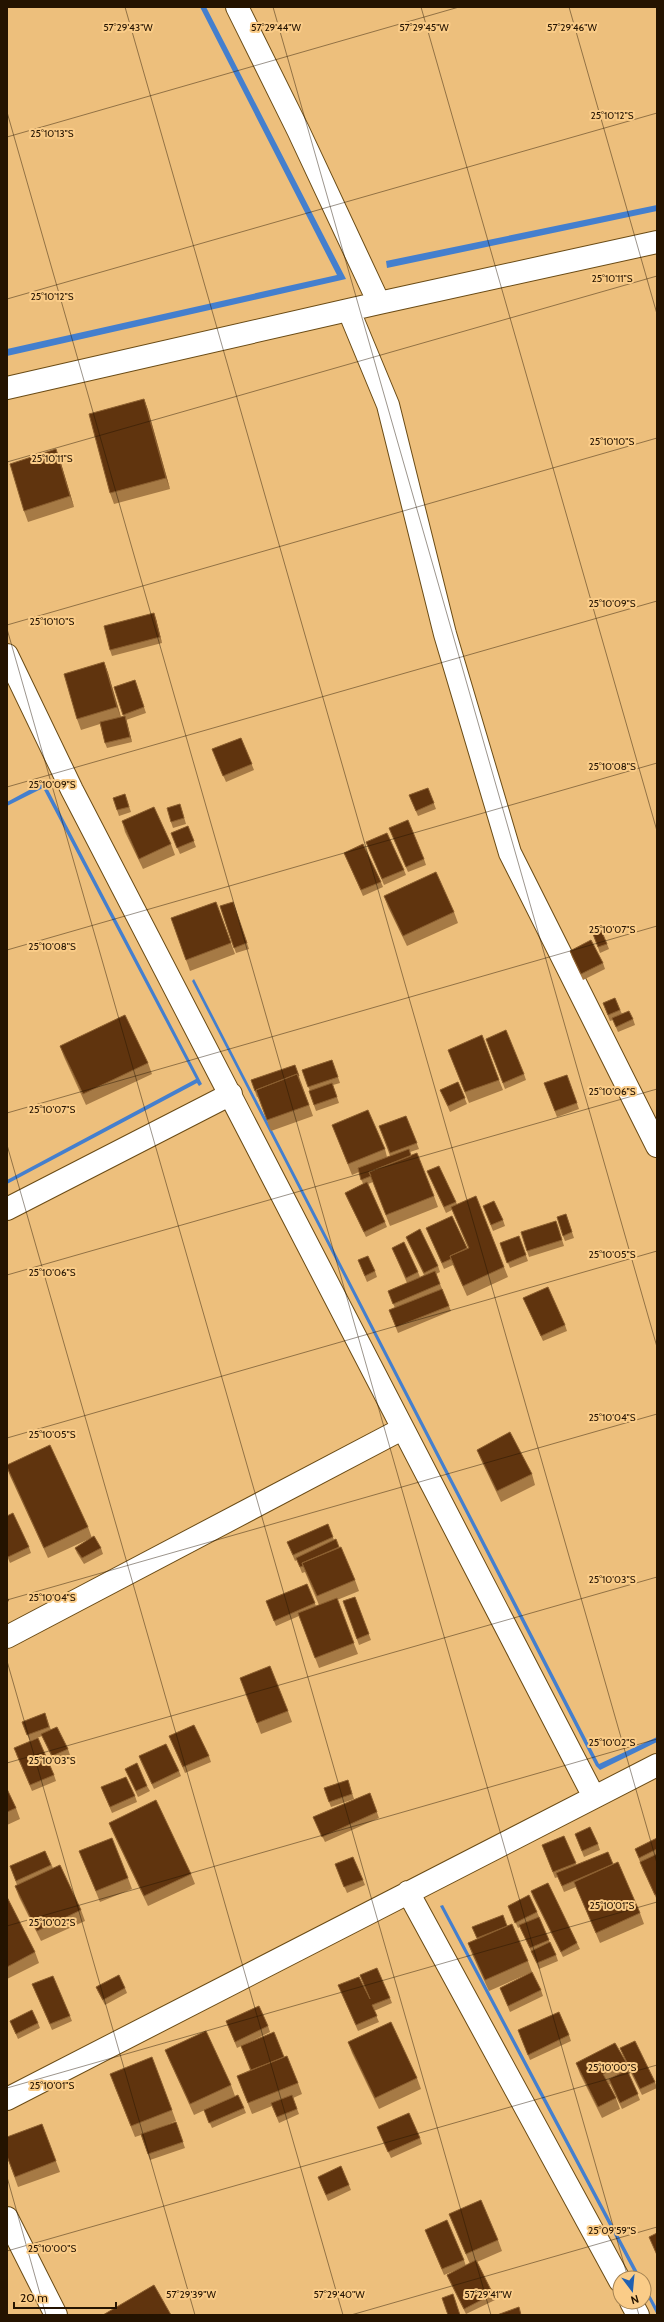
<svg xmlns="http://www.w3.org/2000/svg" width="664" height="2322" font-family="Cabin,sans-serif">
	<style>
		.water { fill: #447fce }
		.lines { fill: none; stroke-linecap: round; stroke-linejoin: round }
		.minor-casing { stroke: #6a4b15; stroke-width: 24 }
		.minor { stroke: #fff; stroke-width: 22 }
		.wall { fill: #a67a45 }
		.shaded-wall { fill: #8a5e2f }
		.building { fill: #60340e; stroke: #8a5e2f }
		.ticks { fill: none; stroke: #241300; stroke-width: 1; stroke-opacity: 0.45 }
		.ticks-label { font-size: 10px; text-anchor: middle; fill: #241300; stroke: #facc88; stroke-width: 4; stroke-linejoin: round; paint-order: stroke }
	</style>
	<rect width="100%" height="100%" fill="#edbf7c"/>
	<!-- water -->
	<path class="water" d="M200,7H206L346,279L7,356V349L337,275Z
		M657,205V211L387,268L386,261Z
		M44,782L202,1084L199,1086L197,1083L7,1184V1180L196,1079L43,788L7,806V802Z
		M194,979L599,1764L657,1737V1742L600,1770L596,1766L192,981Z
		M443,1905L641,2278H637L440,1906Z
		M644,2284L657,2308V2315L644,2290Z"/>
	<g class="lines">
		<!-- minor casing -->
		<g class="minor-casing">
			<path id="minor" d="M237,7L298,130L379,303
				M349,311L388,405L445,634L510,853L657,1146
				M7,388L379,303L657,242
				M7,655L72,790L594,1797
				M7,1209L231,1094
				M7,1637L402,1429
				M408,1892L620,2281
				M7,2099L657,1765
				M7,2218L56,2315
				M631,2302L638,2315"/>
		</g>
		<!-- minor -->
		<use href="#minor" class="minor"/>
	</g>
	<!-- wall -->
	<path class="wall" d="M144,399L148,410L170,489L114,504L110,493Z
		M60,460L74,507L28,522L24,511Z
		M156,619L162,643L112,656L110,650Z
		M104,662L108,673L121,717H124L114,687L135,680L146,713L126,720L132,742L107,748L105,743L100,724L81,730L77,719Z
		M241,738L254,770L226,782L212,749Z
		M428,788L436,809L418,816L409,795Z
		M125,794L131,812L119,816L117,810Z
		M182,810L186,824L173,828L171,822Z
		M122,821L171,844L175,855L143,869L125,832Z
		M188,826L196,847L180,854L171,833Z
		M389,828L424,859L426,865L408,872Z
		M366,842L404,870L406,875L384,885Z
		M344,853L381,882L383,887L363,896Z
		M384,896L454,912L458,923L407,946L388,907Z
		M216,902L235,954L190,971L171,918Z
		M233,902L249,949L236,953L220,906Z
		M593,934L607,944L609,949L600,953Z
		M570,951L603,963L605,969L583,980L572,957Z
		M615,998L622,1014L633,1019L635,1025L618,1032L613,1020L610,1021L603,1003Z
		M488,1045L524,1074L526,1080L505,1089Z
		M60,1046L148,1063L152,1074L86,1105L64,1057Z
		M448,1050L499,1080L503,1090L469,1103Z
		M332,1060L340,1083L333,1085L339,1103L316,1111L309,1091H310L302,1070Z
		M295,1065L313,1116L271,1131L258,1097H257L251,1080Z
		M567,1075L579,1109L557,1117L544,1083Z
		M458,1082L467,1104L450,1112L440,1090Z
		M406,1116L419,1149L410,1152L411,1156L434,1196L438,1207L390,1226L373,1182L368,1184L385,1222L387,1227L366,1237L347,1198L345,1193L363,1184L359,1172L352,1175L332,1125L385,1149L387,1157L390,1156L379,1126Z
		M427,1171L456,1202L457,1204L504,1267L508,1277L467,1296L453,1265L444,1269L426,1228L467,1248H468L452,1210L446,1213Z
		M483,1206L503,1220L505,1226L493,1231Z
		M566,1214L574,1238L565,1241L563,1236Z
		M558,1227L564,1246L529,1257L527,1251Z
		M519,1236L528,1261L510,1268L500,1243Z
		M406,1237L438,1266L440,1272L436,1274L451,1311L398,1333L389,1310L395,1308L388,1291L407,1283L392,1248L418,1272L420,1277L424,1275L408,1242Z
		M358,1260L375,1271L377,1277L367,1282Z
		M523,1298L565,1325L567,1331L543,1341Z
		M477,1450L532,1474L535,1485L501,1502L481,1460Z
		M7,1468L88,1527L92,1538L101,1548L103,1554L84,1564L77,1553L75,1548L89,1539L48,1558L10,1476Z
		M7,1516L29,1547L31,1553L10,1563L7,1556Z
		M328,1524L334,1540L355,1580L359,1591L337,1600L358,1654L319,1668L299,1616L276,1626L266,1601L307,1584L316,1606L319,1605L305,1572L302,1573L297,1560L295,1561L287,1542Z
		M355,1597L371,1640L359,1645L343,1601Z
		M244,1688L288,1711L292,1722L261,1734Z
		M45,1713L51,1730L68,1749L70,1755L54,1762L42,1736L30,1741L22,1722Z
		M169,1736L209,1756L211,1762L185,1773Z
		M16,1754L54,1775L56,1781L32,1791Z
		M139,1756L179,1771L181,1776L154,1789L141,1762Z
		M125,1769L147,1786L150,1791L138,1797Z
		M348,1780L354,1799L331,1807L324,1788Z
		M101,1787L135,1796L137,1802L112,1813Z
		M7,1789L16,1808L20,1819L7,1825Z
		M370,1793L379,1818L325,1842L313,1817Z
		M109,1823L191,1874L195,1884L148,1906L113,1833Z
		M575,1834L598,1844L600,1850L584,1857Z
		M564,1836L576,1865L613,1864L640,1913L644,1924L600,1943L576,1887L564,1892L558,1877L555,1878L542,1845Z
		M657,1838V1900L642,1868L640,1862L635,1849Z
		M45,1851L53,1868L81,1910L85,1921L41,1941L19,1897L15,1886L17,1885L10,1866Z
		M79,1851L128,1878L132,1889L100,1902Z
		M335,1864L363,1880L365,1885L347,1893Z
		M531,1891L577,1943L580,1949L563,1957L533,1897Z
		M7,1897L35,1952L39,1963L7,1979Z
		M508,1906L537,1912L550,1943L556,1955L558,1961L539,1969L520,1927L518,1928Z
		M507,1926L528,1961L532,1972L489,1991L472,1954L468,1943L477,1939L472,1927Z
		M360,1975L390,1998L392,2003L374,2011L379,2022L358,2031L338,1985L367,1993Z
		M32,1984L70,2016L72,2021L52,2030Z
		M96,1987L125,1988L127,1993L105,2005L98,1992Z
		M500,1988L541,1990L543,1996L510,2012Z
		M10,2021L38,2023L40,2028L18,2039Z
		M226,2021L268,2026L270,2032L246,2044L284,2057L298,2083L302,2094L293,2098L299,2114L279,2123L272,2106L252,2114L237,2076L250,2070L241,2046L237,2048Z
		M569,2035L571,2041L530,2060L520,2036Z
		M348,2042L417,2078L421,2089L379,2109L352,2053Z
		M620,2048L655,2082L657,2088L642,2095L626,2063L630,2073L629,2074L640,2100L622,2109L610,2084L609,2085L616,2098L620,2109L602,2118L580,2074L576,2063L625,2060Z
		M165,2050L231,2085L235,2096L194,2115L169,2060Z
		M114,2085L172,2110L176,2121L162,2127L176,2122L185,2148L150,2160L141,2135L135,2137Z
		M244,2108L246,2113L212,2128L204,2110Z
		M42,2124L60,2172L18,2187L7,2157Z
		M377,2127L420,2138L422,2144L391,2158Z
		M318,2177L349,2185L351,2190L328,2201Z
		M449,2214L498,2240L502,2251L477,2262L495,2300L466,2314L449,2280L447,2275L464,2267L444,2275L427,2235L464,2260L466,2266L470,2264L453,2224Z"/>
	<!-- shaded-wall -->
	<path class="shaded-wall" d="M144,399L148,410L170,489L166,478Z
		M56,449L60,460L74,507L70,496Z
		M154,613L156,619L162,643L160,637Z
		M104,662L108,673L121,718L117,707Z
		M125,716L127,722L132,742L130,737Z
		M7,1595L9,1601L7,1602Z"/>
	<!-- building -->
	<path class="building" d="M144,399L166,478L110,493L89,414Z
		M56,449L70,496L24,511L10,464Z
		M154,613L160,637L110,650L104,626Z
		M104,662L117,707L77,719L64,674Z
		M135,680L144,707L123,715L114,687Z
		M125,716L130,737L105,743L100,722Z
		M241,738L252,764L223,776L212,749Z
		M428,788L434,803L416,811L409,795Z
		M125,794L129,807L117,810L113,798Z
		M180,804L184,818L171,822L167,808Z
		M154,807L171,844L139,859L122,821Z
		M408,820L424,859L406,867L389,828Z
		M188,826L194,841L177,848L171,833Z
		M387,833L404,870L382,879L366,842Z
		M363,844L381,882L361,890L344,853Z
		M436,872L454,912L403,936L384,896Z
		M216,902L231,943L186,960L171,918Z
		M233,902L247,943L234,948L220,906Z
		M601,930L607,944L598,947L593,934Z
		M591,940L603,963L581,974L570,951Z
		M615,998L620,1010L608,1015L603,1003Z
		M629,1011L633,1019L616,1027L612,1018Z
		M125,1015L148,1063L83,1094L60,1046Z
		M506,1030L524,1074L503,1083L486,1039Z
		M482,1035L499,1080L465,1092L448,1050Z
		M332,1060L338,1077L308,1087L302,1070Z
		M295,1065L299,1076H298L297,1074L256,1090V1091H255L251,1080Z
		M297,1074L309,1105L267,1120L256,1090Z
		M567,1075L577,1103L555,1111L544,1083Z
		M458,1082L465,1098L448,1106L440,1090Z
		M332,1083L337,1097L314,1105L309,1091Z
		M368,1110L385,1149L348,1164L332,1125Z
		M406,1116L417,1143L390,1153L379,1126Z
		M409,1149L411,1156L369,1172L371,1176L361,1180L358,1168Z
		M417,1153L434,1196L386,1215L369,1172Z
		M439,1166L456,1202L444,1207L427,1171Z
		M367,1182L385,1222L364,1232L345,1193Z
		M476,1196L504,1267L463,1286L450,1256L469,1248L451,1207Z
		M494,1201L503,1220L491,1225L483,1206Z
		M566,1214L572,1232L563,1236L557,1217Z
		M452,1216L467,1248L450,1256L451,1259L442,1263L426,1228Z
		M556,1221L562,1240L527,1251L521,1232Z
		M420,1229L438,1266L424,1273L406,1237Z
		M519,1236L526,1255L507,1263L500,1243Z
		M404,1242L418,1272L406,1278L392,1248Z
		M368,1256L375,1271L365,1276L358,1260Z
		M435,1271L440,1284L393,1304L388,1291Z
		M548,1287L565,1325L541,1336L523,1298Z
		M442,1289L449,1306L396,1327L389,1310Z
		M510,1432L532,1474L497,1491L477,1450Z
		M50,1445L88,1527L44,1548L7,1467V1465Z
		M13,1513L29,1547L8,1557L7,1554V1516Z
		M328,1524L333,1537L293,1555L287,1542Z
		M94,1536L101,1548L82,1558L75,1548Z
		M336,1539L339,1547L302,1563L303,1566L300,1567L296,1558Z
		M341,1547L355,1580L317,1596L302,1563Z
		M307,1584L315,1603L274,1621L266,1601Z
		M355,1597L369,1634L357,1639L343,1601Z
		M337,1598L354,1643L315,1658L298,1613Z
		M270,1666L288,1711L257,1723L240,1678Z
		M45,1713L49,1727L27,1735L22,1722Z
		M194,1725L209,1756L183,1767L169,1736Z
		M57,1727L68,1749L52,1756L41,1734Z
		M38,1738L54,1775L30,1785L14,1748Z
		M166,1744L179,1771L152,1784L139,1756Z
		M137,1763L147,1786L136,1791L125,1769Z
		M126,1777L135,1796L110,1807L101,1787Z
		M348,1780L352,1794L329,1802L324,1788Z
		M7,1789L16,1808L7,1812Z
		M370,1793L377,1812L322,1837L313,1817Z
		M156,1800L191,1874L144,1896L109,1823Z
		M590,1827L598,1844L582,1851L575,1834Z
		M564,1836L576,1863L553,1872L542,1845Z
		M112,1838L128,1878L96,1891L79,1851Z
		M657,1838V1849L639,1858L635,1849Z
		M45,1851L51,1865L16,1881L10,1866Z
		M608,1852L613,1864L562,1886L556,1873Z
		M657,1854V1894L655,1895L640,1862Z
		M353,1857L363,1880L344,1887L335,1864Z
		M618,1862L640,1913L596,1933L574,1882Z
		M60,1865L81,1910L37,1931L15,1886Z
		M548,1883L577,1943L561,1952L531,1891Z
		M529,1895L537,1912L515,1923L508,1906Z
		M7,1897L35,1952L7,1967Z
		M503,1915L507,1926L477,1938L472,1927Z
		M539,1917L549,1940L530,1948L519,1925Z
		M512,1924L528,1961L485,1980L468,1943Z
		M550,1942L556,1955L537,1963L531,1951Z
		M377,1968L390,1998L372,2005L377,2016L356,2025L338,1985L359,1977L370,1999L360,1975Z
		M532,1972L541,1990L508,2006L500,1988Z
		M119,1975L125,1988L103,2000L96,1987Z
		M53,1976L70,2016L50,2024L32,1984Z
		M259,2006L268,2026L235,2042L226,2021Z
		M32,2010L38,2023L16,2034L10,2021Z
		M559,2012L569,2035L528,2055L518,2030Z
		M391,2022L417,2078L375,2098L348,2042Z
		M206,2031L231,2085L190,2104L165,2050Z
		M274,2032L284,2057L251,2070L241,2046Z
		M635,2041L655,2082L640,2089L620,2048Z
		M615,2043L626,2062L603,2074L616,2098L598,2107L576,2063Z
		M287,2056L298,2083L248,2103L237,2076Z
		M152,2057L172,2110L131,2126L110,2074Z
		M627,2070L638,2094L620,2103L609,2079Z
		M238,2095L244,2108L209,2123L204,2110Z
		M292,2095L297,2109L277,2117L271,2103Z
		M409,2113L420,2138L388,2152L377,2127Z
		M176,2122L183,2142L148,2154L141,2134Z
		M42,2124L56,2161L15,2177L7,2156V2137Z
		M341,2166L349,2185L326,2195L318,2177Z
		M481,2200L498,2240L466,2254L449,2214Z
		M447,2220L464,2260L442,2269L425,2230Z
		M657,2233V2255L649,2237Z
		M476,2260L493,2294L464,2309L447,2275Z
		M154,2285L171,2315H103Z
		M453,2294L460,2315H448L442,2298Z
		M519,2307L521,2315H497Z"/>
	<!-- ticks -->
	<path class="ticks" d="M125,7L657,1863M273,7L657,1347M421,7L657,831M569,7L657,314M7,112L628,2278M7,137L459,7M7,299L657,113M7,462L657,276M7,625L657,438M7,629L491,2315M7,787L657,601M7,950L657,763M7,1113L657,926M7,1145L343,2315M7,1275L657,1089M7,1438L657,1251M7,1600L657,1414M7,1661L195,2315M7,1763L657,1577M7,1926L657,1739M7,2088L657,1902M7,2177L46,2315M7,2251L657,2065M635,2302L639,2315M351,2315L657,2227"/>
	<g class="ticks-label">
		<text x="128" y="31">57°29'43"W</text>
		<text x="276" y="31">57°29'44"W</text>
		<text x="424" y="31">57°29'45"W</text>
		<text x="572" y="31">57°29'46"W</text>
		<text x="612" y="119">25°10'12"S</text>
		<text x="52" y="137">25°10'13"S</text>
		<text x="612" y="282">25°10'11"S</text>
		<text x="52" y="300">25°10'12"S</text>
		<text x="612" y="445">25°10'10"S</text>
		<text x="52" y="462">25°10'11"S</text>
		<text x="612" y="607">25°10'09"S</text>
		<text x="52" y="625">25°10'10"S</text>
		<text x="612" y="770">25°10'08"S</text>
		<text x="52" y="788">25°10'09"S</text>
		<text x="612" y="933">25°10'07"S</text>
		<text x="52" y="950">25°10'08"S</text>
		<text x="612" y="1095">25°10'06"S</text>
		<text x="52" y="1113">25°10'07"S</text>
		<text x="612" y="1258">25°10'05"S</text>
		<text x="52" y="1276">25°10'06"S</text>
		<text x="612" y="1421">25°10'04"S</text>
		<text x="52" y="1438">25°10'05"S</text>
		<text x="612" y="1583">25°10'03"S</text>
		<text x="52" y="1601">25°10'04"S</text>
		<text x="612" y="1746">25°10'02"S</text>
		<text x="52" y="1764">25°10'03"S</text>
		<text x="612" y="1909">25°10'01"S</text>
		<text x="52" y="1926">25°10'02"S</text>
		<text x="612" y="2071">25°10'00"S</text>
		<text x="52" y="2089">25°10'01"S</text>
		<text x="612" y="2234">25°09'59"S</text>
		<text x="52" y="2252">25°10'00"S</text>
		<text x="191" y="2298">57°29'39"W</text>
		<text x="339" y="2298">57°29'40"W</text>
		<text x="488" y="2298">57°29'41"W</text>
	</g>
	<!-- border -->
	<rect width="664" height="2322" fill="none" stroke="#241300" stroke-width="16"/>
	<!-- north arrow -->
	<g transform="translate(632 2290) rotate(164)"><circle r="19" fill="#facc88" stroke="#a48252"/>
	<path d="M0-3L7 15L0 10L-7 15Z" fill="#2160b1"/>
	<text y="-6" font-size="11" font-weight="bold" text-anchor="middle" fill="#241300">N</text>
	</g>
	<!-- scale -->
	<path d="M14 2302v6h102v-6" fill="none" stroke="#241300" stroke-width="2"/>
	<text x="20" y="2302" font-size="12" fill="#241300" stroke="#facc88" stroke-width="3" paint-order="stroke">20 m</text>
</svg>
